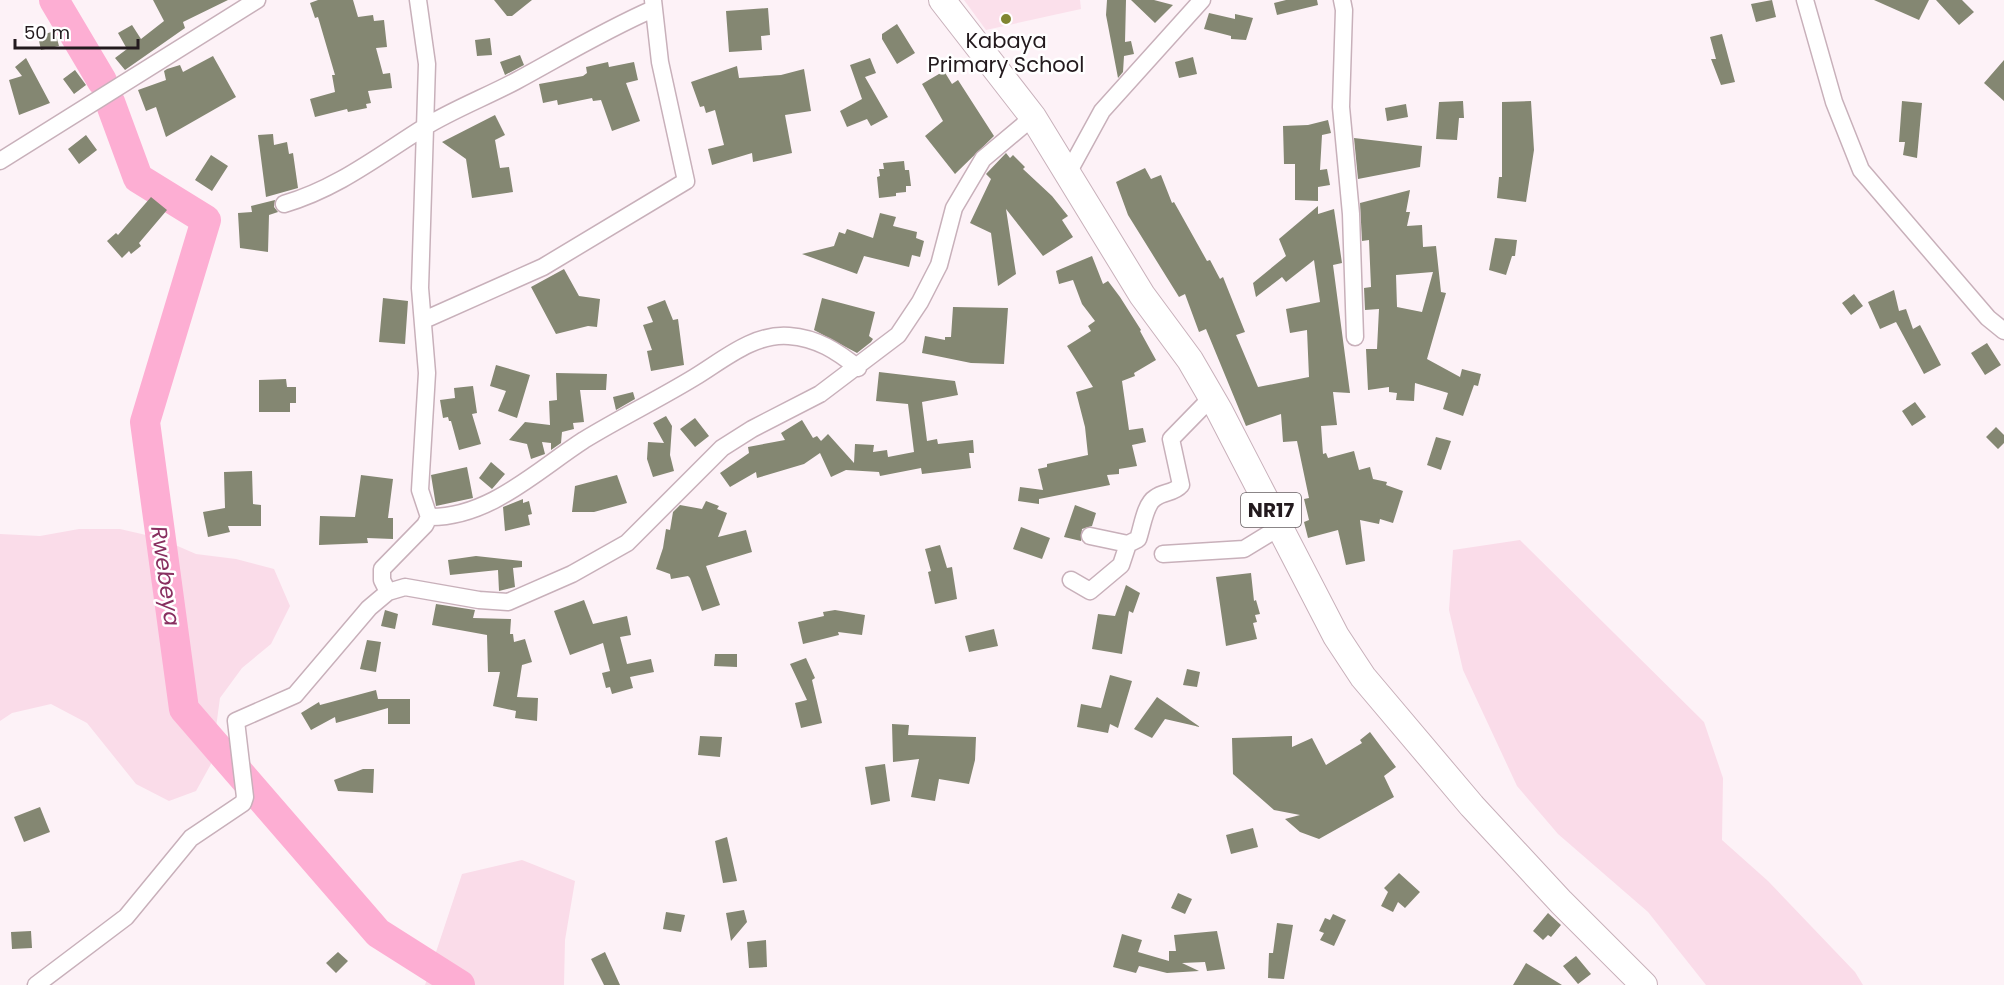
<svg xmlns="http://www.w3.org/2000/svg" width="2004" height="985" font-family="Poppins,sans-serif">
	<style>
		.built { fill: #fbe0eb }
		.green { fill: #fadce9 }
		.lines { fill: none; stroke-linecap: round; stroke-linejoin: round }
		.river { stroke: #fdaed3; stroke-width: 30 }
		.building { fill: #848772; fill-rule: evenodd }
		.street-casing { stroke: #c8b0ba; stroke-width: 19 }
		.primary-casing { stroke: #c8b0ba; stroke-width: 28 }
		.street { stroke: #fff; stroke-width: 16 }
		.primary { stroke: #fff; stroke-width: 26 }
		.poi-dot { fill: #808631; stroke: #fff; stroke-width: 2 }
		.labels { text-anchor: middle; stroke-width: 5; stroke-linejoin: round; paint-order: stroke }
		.shield { fill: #fff; stroke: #655f62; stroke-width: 1.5 }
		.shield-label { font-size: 20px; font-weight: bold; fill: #231a1e }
		.poi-label { font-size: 21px; fill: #231a1e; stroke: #fff }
		.water-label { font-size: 22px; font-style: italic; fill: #882f60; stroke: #fff }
	</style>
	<rect width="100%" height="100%" fill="#fdf2f7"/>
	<!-- built -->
	<path class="built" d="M964,0H1080L1081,9L986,30Z"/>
	<!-- green -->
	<path class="green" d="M79,529H120L159,538L196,554L236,559L274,569L290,606L271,644L242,668L220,698L211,764L196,791L169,801L136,784L87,723L51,704L12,713L0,721V534L40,536Z
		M1520,540L1704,722L1723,778L1722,840L1768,881L1855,972L1863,985H1706L1648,912L1558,834L1517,786L1463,670L1449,610L1453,550Z
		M522,860L575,881L565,940L564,985H425L462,874Z"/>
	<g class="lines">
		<!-- river -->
		<path class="river" d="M54,0L102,81
			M110,102L138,178L206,220L145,422L184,709L378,933L460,985"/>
	</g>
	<!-- building -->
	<path class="building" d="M153,0H228L183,22L185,28L125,70L115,58L127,49L118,33L132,25L141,39L164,21Z
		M318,0H353L358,17L373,15L374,21L384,20L387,47L376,48L383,74L390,73L392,88L368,91L371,103L366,104L367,108L348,112L347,109L315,117L310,99L335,92L332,75H335L318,17L315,18L310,3Z
		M494,0H532L512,16H507Z
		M1107,0H1126L1125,42L1131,41L1134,54L1124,56L1123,72L1118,78L1106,15Z
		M1131,0H1154L1173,5L1155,23Z
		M1286,0H1317L1318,5L1277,15L1274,3Z
		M1772,0L1776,17L1756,22L1751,4Z
		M1874,0H1929L1919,20Z
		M1936,0H1962L1974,12L1959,25Z
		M768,8L770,35L761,36L762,50L729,52L726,11Z
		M1209,13L1235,19V14L1253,18L1246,40L1231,39V36L1204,29Z
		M897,24L915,53L897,64L882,39V34Z
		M55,31L59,46L41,50L38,36Z
		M1722,34L1735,82L1721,85L1711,59H1716L1710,37Z
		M490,38L492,55L477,56L475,40Z
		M520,55L524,65L505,75L500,62Z
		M213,56L236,97L166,137L156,107L146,111L138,90L166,80L164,71L167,69L180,65L183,72Z
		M1193,57L1197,74L1179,78L1175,62Z
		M26,58L50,103L19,115L9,80L22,76L15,67Z
		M870,58L876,73L865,77L888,117L871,126L867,119L847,127L840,111L862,99L850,65Z
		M2004,60V101L1984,83Z
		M608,62L609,67L634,62L638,80L626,83L640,121L612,131L601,100L593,101L592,98L558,105L557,100L543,103L539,84L583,76L587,73L586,67Z
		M737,66L739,78L781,75L804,69L811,111L785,115L792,153L753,162L752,153L712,165L708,149L724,145L715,110L706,113L704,106L700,107L691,82Z
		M75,70L86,85L74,94L63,79Z
		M944,71L952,84L958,80L994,136L955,174L925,136L943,121L922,84Z
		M1463,101L1464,118H1459L1457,140L1436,139L1439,102Z
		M1531,101L1534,150L1526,202L1497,198L1499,177H1502V102Z
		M1902,101L1922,103L1917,158L1903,155L1905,142H1899Z
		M1406,104L1408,117L1387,121L1385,108Z
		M495,115L505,135L495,140L500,168L509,167L513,192L472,198L466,159L442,142Z
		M1328,120L1331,133L1322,135L1320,170L1327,169L1330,185L1318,187V201L1295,200V164H1284L1283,126L1308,125Z
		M273,134L274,145L287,142L289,154L293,153L298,188L266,197L258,135Z
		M86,135L97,150L79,164L68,149Z
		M1354,138L1422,146L1420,167L1358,179Z
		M1006,153L1010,158L1013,155L1025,167L1023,169L1052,196L1068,216L1062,220L1073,237L1043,256L1006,209L1016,274L998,286L991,233L970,223L991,179L986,174Z
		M211,155L228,166L212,191L195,180Z
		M904,161L905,170H909L911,186H906V192L896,193V196L879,198L877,177L880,176L879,169H884L883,163Z
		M1145,168L1151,179L1161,175L1172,203L1174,202L1207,261L1210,260L1220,279L1223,277L1245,332L1236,335L1258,387L1309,377L1307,330L1290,333L1286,309L1320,302L1314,260L1286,282L1282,277L1256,297L1253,283L1286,256L1279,239L1318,206V214L1334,209L1342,263L1333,265L1350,393L1333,392L1337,425L1321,426L1323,454L1326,453L1328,458L1354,451L1359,470L1370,467L1373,479L1387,482L1386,485L1403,491L1393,523L1380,519L1379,524L1360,520L1365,561L1346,565L1338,530L1308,538L1304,522L1309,520L1304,499L1309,498L1297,441L1283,442L1281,414L1246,426L1206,329L1199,332L1185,294L1179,297L1128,215L1116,182Z
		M1410,190L1406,212H1410L1407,226L1422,225L1423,247L1436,246L1441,292L1446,293L1427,359L1460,377L1462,369L1481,374L1478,386L1474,385L1463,416L1443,409L1448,393L1415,383L1414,401L1396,400L1397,393L1389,392V387L1368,390L1366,349H1377L1379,309L1365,310L1364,288L1371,287L1369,240L1362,241L1360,203ZM1433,272L1422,312L1397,307L1396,275Z
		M151,197L167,210L139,243L141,246L131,254L129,251L122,258L107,241L116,233L118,235Z
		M275,200L274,207L278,212L269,215L268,252L240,248L238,213L252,212L251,206Z
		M880,213L896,217L893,226L917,232L916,238L924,241L920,257L912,255L909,267L864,256L857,274L802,254L834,246L839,232L845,234L847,229L873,238Z
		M1495,238L1517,240L1515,256H1512L1506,275L1489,270Z
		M1092,256L1103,284L1108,281L1120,297L1141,330L1140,331L1156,360L1134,373L1135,376L1122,381L1129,430L1143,428L1146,442L1132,445L1137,466L1119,469V474L1107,475L1110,485L1039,499V504L1018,501L1020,487L1043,490L1038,469L1047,467V464L1088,455L1085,427L1076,392L1093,387L1067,346L1091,331L1088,326L1095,321L1082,304L1073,280L1059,284L1056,271Z
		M564,269L579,296L600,299L597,327L588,326L556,334L531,287Z
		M1894,290L1899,311L1906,309L1913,329L1920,325L1941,365L1924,374L1896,322L1880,329L1868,302Z
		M1854,294L1863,306L1851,315L1842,303Z
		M383,298L408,301L405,344L379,342Z
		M822,298L875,312L869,336L873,339L871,342L857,353L814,330Z
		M665,300L673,320L678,319L684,365L651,371L647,351L652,350L643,325L653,322L647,307Z
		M953,307L1008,308L1004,364L971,363L922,353L925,336L945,340V337H951Z
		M1987,343L2001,365L1985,375L1971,353Z
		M496,365L530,375L517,418L498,411L506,391L490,386Z
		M879,372L955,381L958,395L922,402L927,441L937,439L938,444L973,440L974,453H969L971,468L922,474L921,468L880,476L879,472L846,470L831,477L820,453L804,464L757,478L756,472L730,487L720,473L749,453L748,447L785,440L781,433L802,420L813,438L817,436L821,441L828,434L854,463L855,444L874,445L873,452L887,450L888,457L914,452L908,404L876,401Z
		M556,373L607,374L606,390H580L584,422L573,423L574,429L562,432L561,443L551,450V443L542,442L545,454L531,459L527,444L509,440L525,422L550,425L549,401L557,400Z
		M286,379L287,387H296V403H290V412H259V380Z
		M473,386L477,413L472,414L481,444L459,450L451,421H449L448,417L443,418L440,400L455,398L454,388Z
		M633,392L635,399L616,410L613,397Z
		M1915,402L1926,417L1912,426L1902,411Z
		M666,416L672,426L670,455L674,471L653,477L647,459L648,442L664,443L653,423Z
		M695,418L709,436L695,447L680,429Z
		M1996,427L2004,435V443L1998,449L1986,437Z
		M1436,437L1451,441L1441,470L1427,465Z
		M491,462L505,474L492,489L479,478Z
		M467,467L473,498L436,506L431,475Z
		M252,471L253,504L261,505V526H228L230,532L208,537L203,512L225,508L224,472Z
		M361,475L393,479L388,518H393V539L367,538L368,543L319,545L320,516L355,517Z
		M617,475L627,503L594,512H572L575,486Z
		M523,499V503L529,501L532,514L528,515L530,525L505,531L503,507Z
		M706,501L719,506L717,509L727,513L718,537L746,530L752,552L706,566L720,605L702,611L690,578L688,576L671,579L670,574L656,569L663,548L666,529L670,530L673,512L680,505L702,509Z
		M1075,505L1096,513L1092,526L1082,529L1081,541L1064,537Z
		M1021,527L1050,538L1042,559L1013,549Z
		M940,545L947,568L952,567L957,599L935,604L928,572L931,571L925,549Z
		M476,556L522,561V567L513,568L515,587L499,591L498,570L450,575L448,560Z
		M1251,573L1254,601L1256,600L1260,614L1255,615L1257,622L1253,623L1257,639L1226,646L1216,577Z
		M1126,585L1140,593L1133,613L1129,611L1122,654L1092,649L1098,614L1115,616Z
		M584,600L593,624L627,616L631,635L620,637L627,664L651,659L654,672L630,677L633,688L612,694L610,687L606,688L602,673L610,671L603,643L570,655L554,611Z
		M436,604L475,610L473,618L511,619L510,634H513L514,642L525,639L532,662L522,665L517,697L538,698L537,721L515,718L516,711L493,706L500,672H488L487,635L432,625Z
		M385,610L398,614L395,629L381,626Z
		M835,610L865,615L862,635L838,632L839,635L803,644L798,622L824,616L823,612Z
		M994,629L998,646L969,652L965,636Z
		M367,640L381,642L376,672L360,669Z
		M715,654H737V667L714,666Z
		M806,658L815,678L812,680L822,723L801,728L795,703L807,700L790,664Z
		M1187,669L1200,672L1197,687L1183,685Z
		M1110,675L1132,681L1118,728L1110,724L1108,733L1077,727L1081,704L1101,708Z
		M376,690L378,699H410V724H388V708L336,723L335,717L311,730L301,713L319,702L320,705Z
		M1157,697L1200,727L1165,719L1152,738L1134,729Z
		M892,724L909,725L908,735L976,737L975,760L969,784L939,779L935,801L911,797L919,759L893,762Z
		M1370,732L1396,767L1384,776L1394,797L1319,839L1300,832L1285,819L1300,815L1274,810L1233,774L1232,738L1292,736V747L1312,738L1326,765L1362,743L1360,740Z
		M700,736L722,737L720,757L698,755Z
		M885,764L890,801L871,805L865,767Z
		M363,769H374L373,793L338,791L334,780Z
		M40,807L50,832L24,842L14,817Z
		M1253,828L1258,847L1231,854L1226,835Z
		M727,837L737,881L723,883L715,841Z
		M1399,873L1420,892L1405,908L1398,902L1393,912L1381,906L1388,892L1384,888Z
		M1178,893L1192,899L1185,914L1171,908Z
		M744,910L747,922L731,941L726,913Z
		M666,912L685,915L681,932L663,929Z
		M1548,913L1561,925L1551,937L1548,935L1543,940L1533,931Z
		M1333,914L1346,920L1334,946L1320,940L1324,933L1319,931L1325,918L1330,920Z
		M1277,923L1293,925L1284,979L1268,978L1269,953H1273Z
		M31,931L32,948L12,949L11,932Z
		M1217,931L1225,969L1207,971L1205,962L1182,963L1199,971L1167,973L1139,966L1136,973L1113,967L1122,934L1142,940L1138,952L1169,961V951H1176L1174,935Z
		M766,940L767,967L749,968L747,942Z
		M338,952L348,961L336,973L326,963Z
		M605,952L620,985H604L591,959Z
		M1576,956L1591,974L1578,984L1563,966Z
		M1526,963L1562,985H1513Z"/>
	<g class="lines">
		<!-- street casing -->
		<g class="street-casing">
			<path id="street" d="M1342,0L1344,10L1341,107L1351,214L1355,337
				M1805,0L1834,102L1861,170L1988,318L2004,331
				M0,161L257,0
				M1067,175L1102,111L1202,0
				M284,204C336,189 377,157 423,128C452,110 486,97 516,81C562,56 605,30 653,9
				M424,320L543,267L686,181L660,62L653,0
				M429,517C489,518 536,471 584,440C620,418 659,399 695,377C723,360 754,333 789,336C817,338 837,351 858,368
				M1090,536L1128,544
				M1163,554L1244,549L1280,527
				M1071,580L1090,591L1121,565L1128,544L1138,539C1142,528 1145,504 1155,498C1164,491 1173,494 1181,485L1171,439L1212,397
				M388,592L382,580V569L425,525L429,517L420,490L427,373L420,288L427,64L418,0
				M36,985L126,917L191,838L243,803L245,797L236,721L295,695L369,608L388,592L405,587L479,600L508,602L572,574L627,543L722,448L752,429L820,394L898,335L920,302L939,265L954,208L983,159L1033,117"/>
		</g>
		<!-- primary casing -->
		<g class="primary-casing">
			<path id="primary" d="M942,0L1033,117L1142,295L1190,360L1219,410L1336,636L1363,677L1472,806L1561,902L1644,985"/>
		</g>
		<!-- street -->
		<use href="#street" class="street"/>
		<!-- primary -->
		<use href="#primary" class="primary"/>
	</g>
	<!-- markers -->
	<circle class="poi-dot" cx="1006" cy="19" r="6"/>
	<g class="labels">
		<!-- shield labels -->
		<rect class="shield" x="1241" y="493" width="60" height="34" rx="4.5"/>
		<g class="shield-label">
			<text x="1271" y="517">NR17</text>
		</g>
		<!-- poi labels -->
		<g class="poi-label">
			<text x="1006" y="48">Kabaya<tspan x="1006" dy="24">Primary School</tspan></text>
		</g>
		<!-- water labels -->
		<g class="water-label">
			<text transform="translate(166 576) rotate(82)" y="8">Rwebeya</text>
		</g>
	</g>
	<!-- scale -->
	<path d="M15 39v9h123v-9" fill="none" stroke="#231a1e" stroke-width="3"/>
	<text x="24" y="39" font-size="18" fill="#231a1e" stroke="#ffffff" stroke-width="4.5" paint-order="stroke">50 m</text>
</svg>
